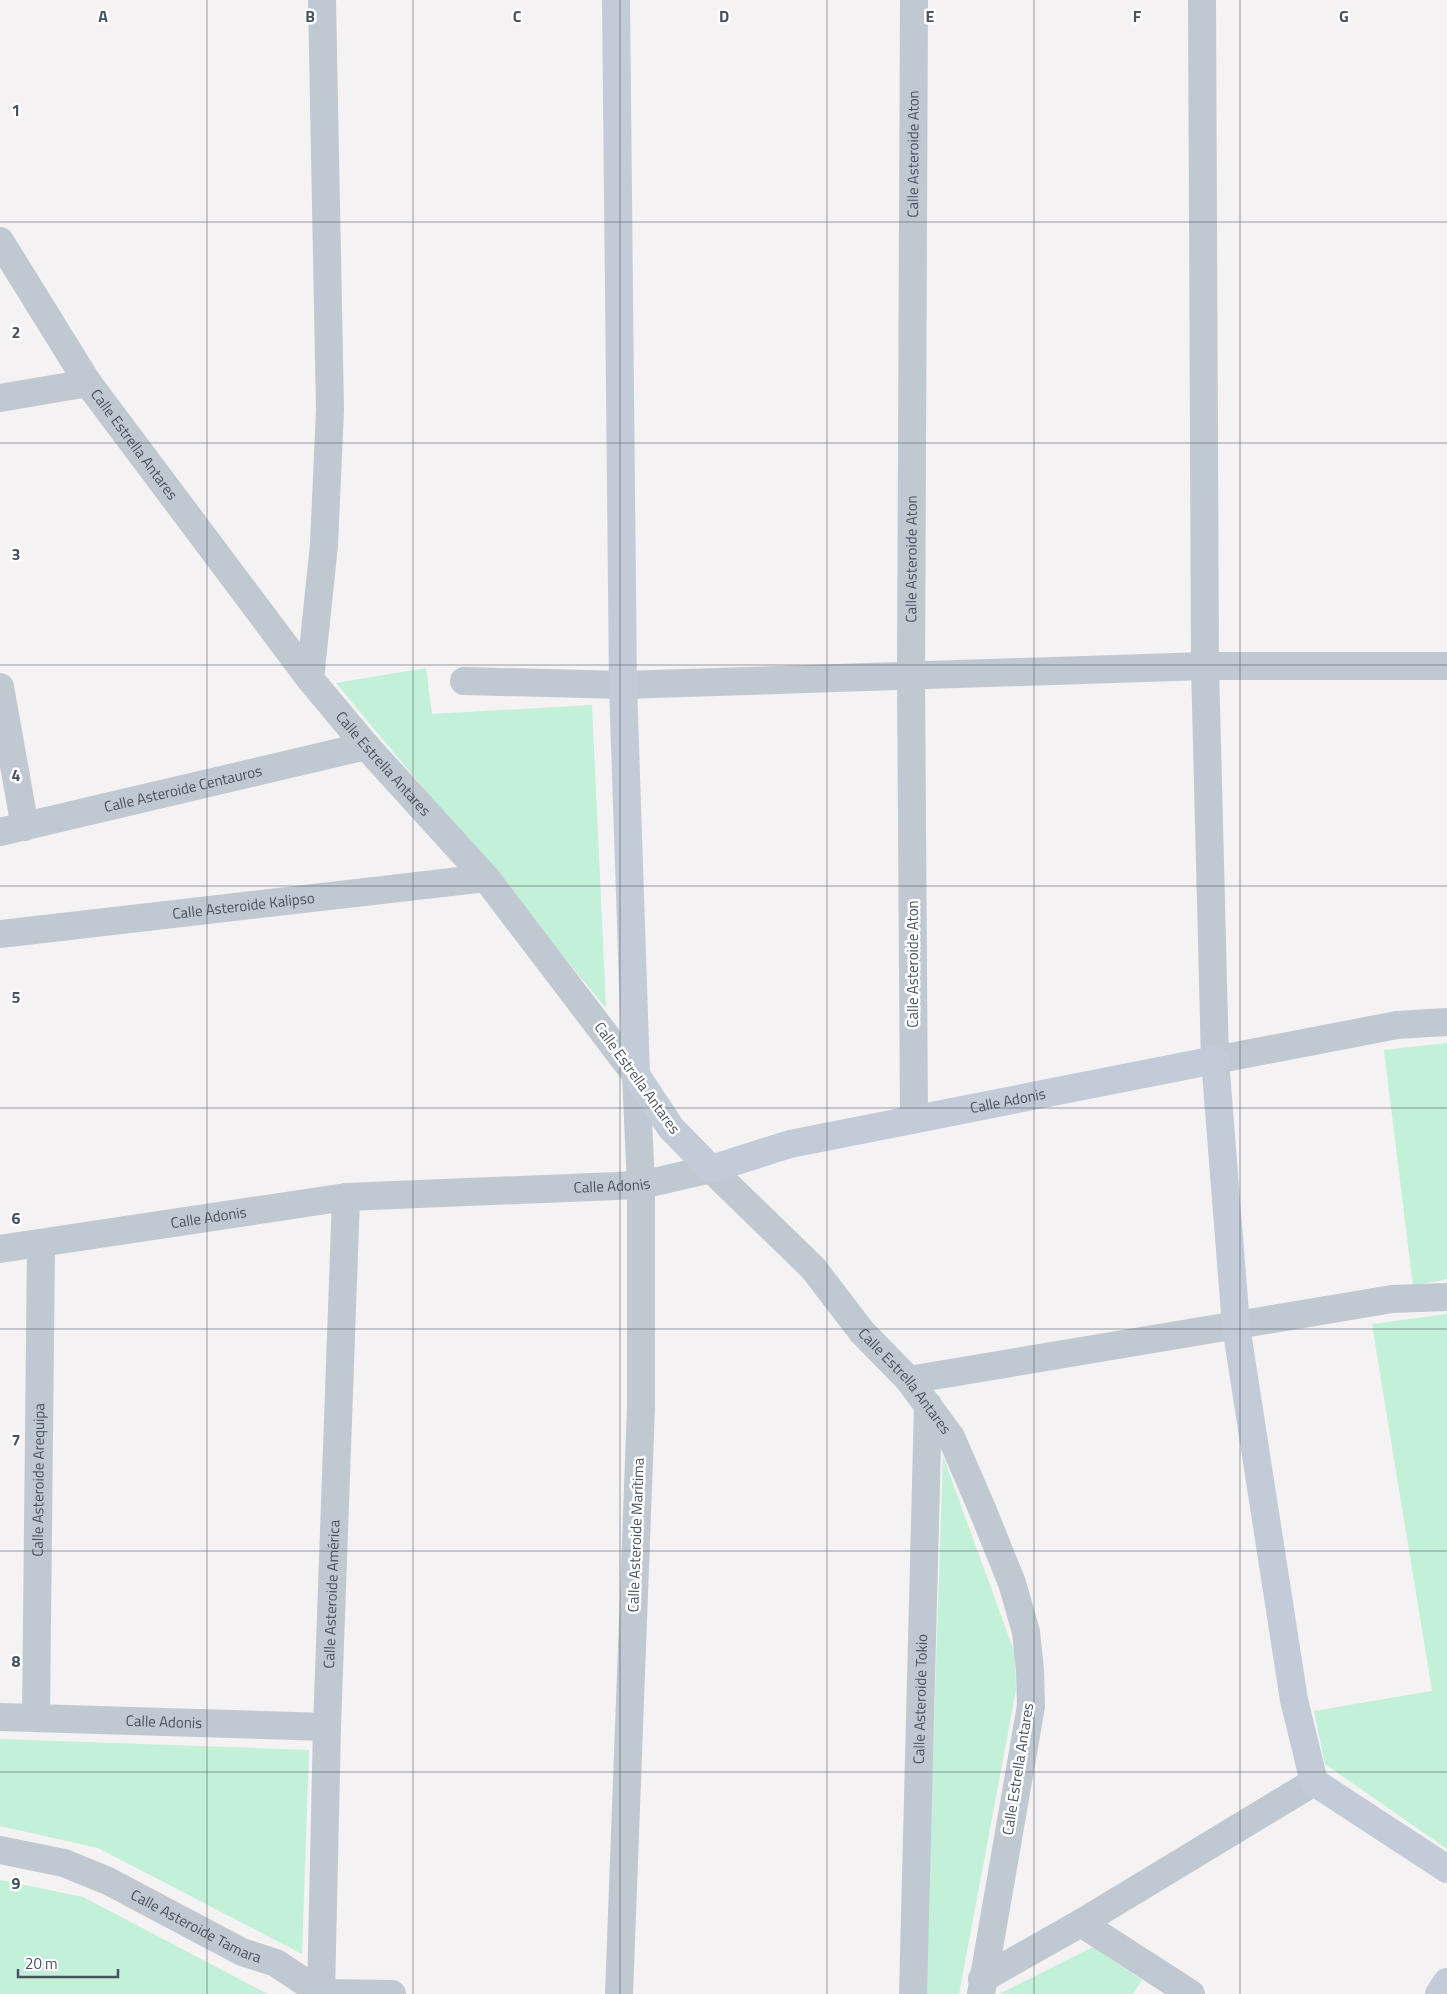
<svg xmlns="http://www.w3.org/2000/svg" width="1447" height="1994" font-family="'Titillium Web',sans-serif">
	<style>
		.green { fill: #c2f0d8 }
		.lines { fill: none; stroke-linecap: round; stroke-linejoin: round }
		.street { stroke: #c0c8d1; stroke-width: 28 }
		.secondary { stroke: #c3cbd8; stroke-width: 28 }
		.grid { fill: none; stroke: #495360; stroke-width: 1; stroke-opacity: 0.55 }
		.labels { text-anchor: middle; stroke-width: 5; stroke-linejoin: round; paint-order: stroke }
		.street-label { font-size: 15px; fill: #495360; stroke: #fff }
		.grid-label { font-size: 16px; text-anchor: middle; font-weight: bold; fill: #495360; stroke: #fff; stroke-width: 5; stroke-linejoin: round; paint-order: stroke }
	</style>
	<rect width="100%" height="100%" fill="#f4f2f2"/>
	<!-- green -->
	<path class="green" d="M426,668L432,714L592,705L606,1008L336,683Z
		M1447,1043V1279L1413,1286L1384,1050Z
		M1447,1314V1849L1325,1764L1314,1711L1432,1691L1372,1324Z
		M943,1456L1015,1654L1016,1690L959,1994H925Z
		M0,1739L309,1750L302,1954L98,1848L0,1826Z
		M0,1880L83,1897L268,1994H0Z
		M1093,1947L1142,1980L1133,1994H999Z"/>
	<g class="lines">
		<!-- street -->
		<g class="street">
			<path d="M1202,0L1205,666L1215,1060L1397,1025L1447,1022"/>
			<path id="s1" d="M0,241L88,383L310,679L366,746L486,878L636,1075L641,1185V1407L619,1994"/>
			<path d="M0,398L88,383"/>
			<path d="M310,679L324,545L330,410L322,0"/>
			<path d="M464,681L623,685L1205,666H1447"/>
			<path d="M0,687L25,827"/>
			<path id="s2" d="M0,832L366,746"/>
			<path id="s3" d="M0,934L486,878"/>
			<path id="s4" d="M914,1118L911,676L914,0"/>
			<path id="s5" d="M0,1249L346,1197L641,1185L711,1169L813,1268L862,1332L909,1380L951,1437L983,1511L1012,1583L1026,1632L1030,1670L1031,1706L981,1994"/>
			<path d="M909,1380L1392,1299L1447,1297"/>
			<path id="s6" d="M0,1717L327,1727"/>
			<path id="s7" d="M36,1718L41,1244"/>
			<path id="s8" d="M0,1850L64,1863L108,1881L242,1952L276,1963L321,1993L392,1994"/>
			<path d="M1081,1923L1191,1994"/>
			<path d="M982,1979L1081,1923L1314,1782"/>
			<path id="s9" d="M321,1993L327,1727L346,1197"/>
			<path id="s10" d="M913,1994L928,1405"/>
		</g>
		<!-- secondary -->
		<g class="secondary">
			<path id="s11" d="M616,0L623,685L636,1075L671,1128L711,1169L790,1144L1215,1060L1236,1326L1294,1700L1314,1782L1447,1869"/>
			<path d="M1439,1994L1447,1982"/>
		</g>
	</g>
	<!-- grid -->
	<path class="grid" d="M207,0V1994M413,0V1994M620,0V1994M827,0V1994M1034,0V1994M1240,0V1994M0,222H1447M0,443H1447M0,665H1447M0,886H1447M0,1108H1447M0,1329H1447M0,1551H1447M0,1772H1447"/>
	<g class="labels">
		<!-- street labels -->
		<g class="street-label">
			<text dy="5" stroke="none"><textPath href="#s4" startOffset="964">Calle Asteroide Aton</textPath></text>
			<text dy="5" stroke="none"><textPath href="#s1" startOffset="244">Calle Estrella Antares</textPath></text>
			<text dy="5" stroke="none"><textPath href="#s4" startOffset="559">Calle Asteroide Aton</textPath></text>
			<text dy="5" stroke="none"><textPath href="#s1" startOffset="649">Calle Estrella Antares</textPath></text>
			<text dy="5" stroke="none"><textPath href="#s2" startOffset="188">Calle Asteroide Centauros</textPath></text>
			<text dy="5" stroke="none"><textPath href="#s3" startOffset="245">Calle Asteroide Kalipso</textPath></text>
			<text transform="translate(913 964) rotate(-90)" y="5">Calle Asteroide Aton</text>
			<text transform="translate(637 1078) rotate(54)" y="5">Calle Estrella Antares</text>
			<text dy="5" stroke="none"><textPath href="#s11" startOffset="1501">Calle Adonis</textPath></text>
			<text dy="5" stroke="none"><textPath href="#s5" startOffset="616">Calle Adonis</textPath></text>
			<text dy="5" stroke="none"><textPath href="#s5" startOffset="211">Calle Adonis</textPath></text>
			<text dy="5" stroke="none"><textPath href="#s5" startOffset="1005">Calle Estrella Antares</textPath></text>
			<text dy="5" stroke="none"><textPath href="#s7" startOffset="238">Calle Asteroide Arequipa</textPath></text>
			<text transform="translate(636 1535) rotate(-88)" y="5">Calle Asteroide Marítima</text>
			<text dy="5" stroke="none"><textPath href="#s9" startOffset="399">Calle Asteroide América</textPath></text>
			<text dy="5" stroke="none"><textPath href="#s10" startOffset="295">Calle Asteroide Tokio</textPath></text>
			<text dy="5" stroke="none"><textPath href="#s6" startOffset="164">Calle Adonis</textPath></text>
			<text transform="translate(1018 1769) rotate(-81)" y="5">Calle Estrella Antares</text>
			<text dy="5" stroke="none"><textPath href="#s8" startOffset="212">Calle Asteroide Tamara</textPath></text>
		</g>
	</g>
	<g class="grid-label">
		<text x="103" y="22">A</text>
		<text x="310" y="22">B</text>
		<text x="517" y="22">C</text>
		<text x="724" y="22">D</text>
		<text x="930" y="22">E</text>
		<text x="1137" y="22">F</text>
		<text x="1344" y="22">G</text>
		<text x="16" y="116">1</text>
		<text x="16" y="338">2</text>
		<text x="16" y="560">3</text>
		<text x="16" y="781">4</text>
		<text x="16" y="1003">5</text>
		<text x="16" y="1224">6</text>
		<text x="16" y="1446">7</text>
		<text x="16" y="1667">8</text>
		<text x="16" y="1889">9</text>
	</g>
	<!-- scale -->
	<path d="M18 1969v8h100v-8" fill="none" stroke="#495360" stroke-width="2.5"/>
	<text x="25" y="1969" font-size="15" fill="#495360" stroke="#ffffff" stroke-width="4" paint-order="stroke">20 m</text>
</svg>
